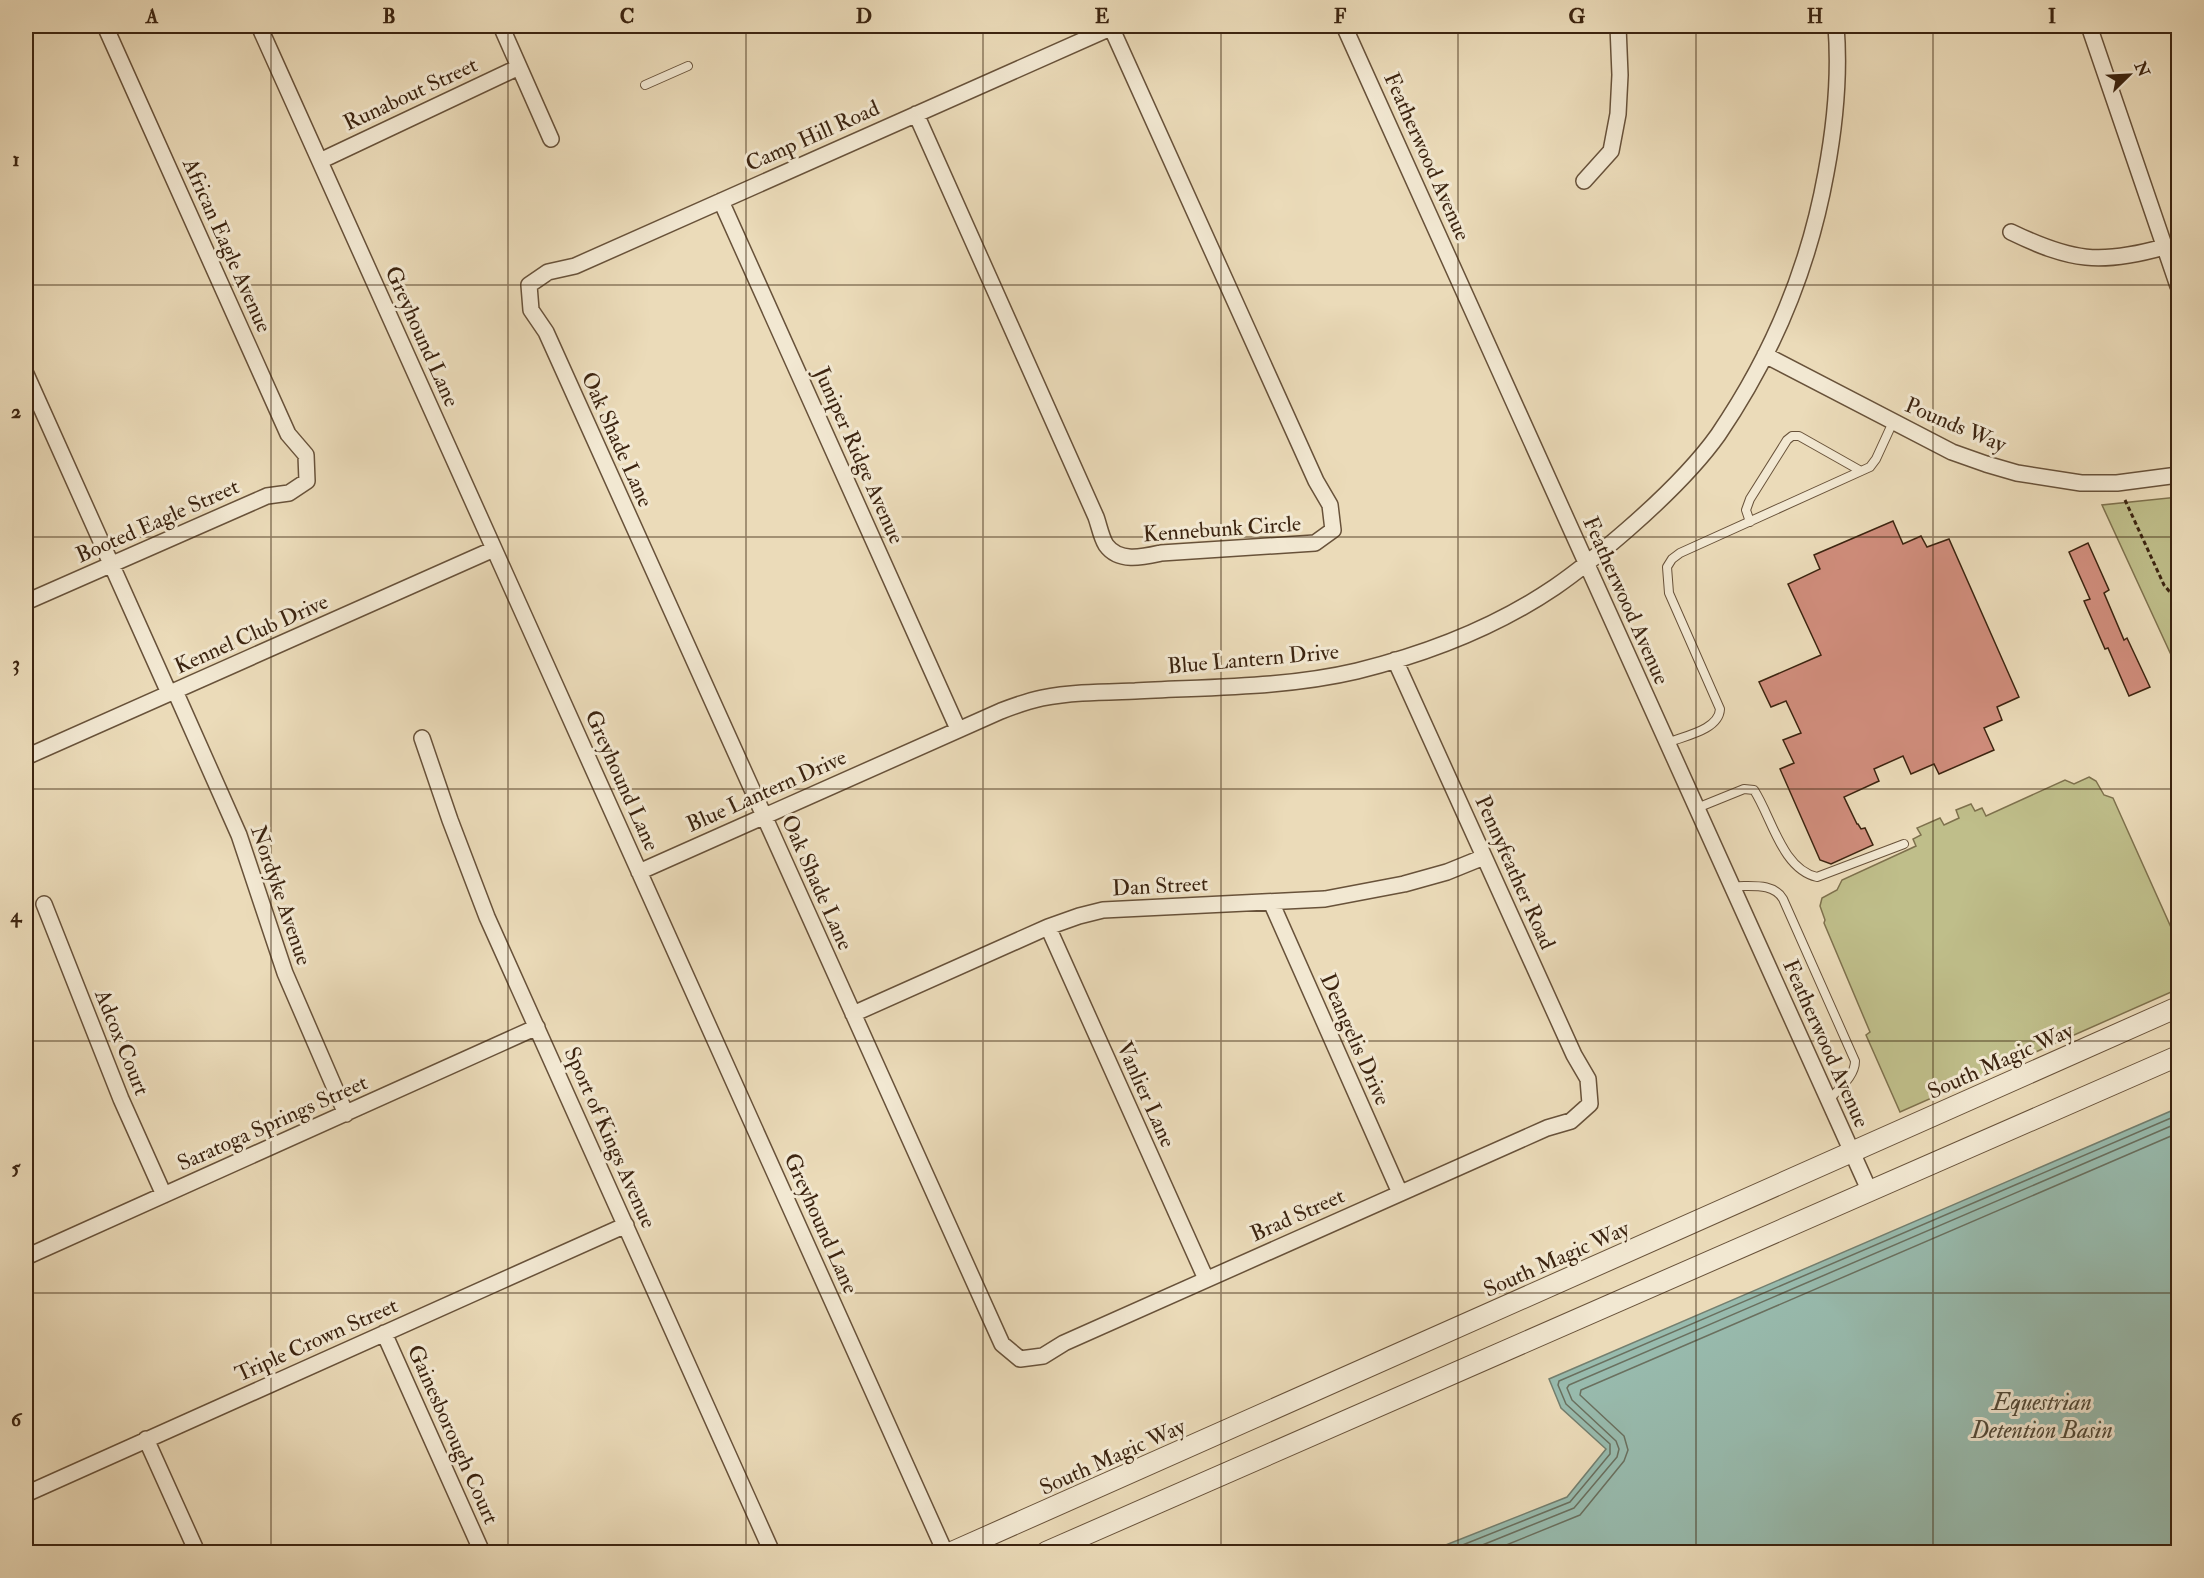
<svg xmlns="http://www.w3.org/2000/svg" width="2204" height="1578" font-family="'IM FELL Double Pica',serif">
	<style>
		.green { fill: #bfbe8a; stroke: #7e714d; stroke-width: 1.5 }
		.water { fill: #98bbae; stroke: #737f6f; stroke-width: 1.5 }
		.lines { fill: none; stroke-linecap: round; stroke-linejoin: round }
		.shore { stroke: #6a705f; stroke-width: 1.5 }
		.building { fill: #d08d7c; stroke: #3c2410; stroke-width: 1.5 }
		.service-casing { stroke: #68523a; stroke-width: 10 }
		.minor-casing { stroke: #68523a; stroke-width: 18 }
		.tertiary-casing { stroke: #68523a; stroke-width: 22 }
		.path { stroke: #3c2410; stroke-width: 3; stroke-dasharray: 4.5 3; stroke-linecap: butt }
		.service { stroke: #f2e8d2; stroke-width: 8 }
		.minor { stroke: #f2e8d2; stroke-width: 15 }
		.tertiary { stroke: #f2e8d2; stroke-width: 20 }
		.grid { fill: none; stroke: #3c2410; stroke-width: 1.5; stroke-opacity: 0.55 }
		.labels { text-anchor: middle; stroke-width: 6; stroke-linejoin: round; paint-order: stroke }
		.street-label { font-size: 22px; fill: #3c2410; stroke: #f2e8d2 }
		.water-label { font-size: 24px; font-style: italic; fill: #534a38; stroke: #f2e8d2 }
		.neatline { fill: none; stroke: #3c2410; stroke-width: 2 }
		.grid-label { font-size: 20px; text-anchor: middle; font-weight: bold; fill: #3c2410 }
	</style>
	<rect width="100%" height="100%" fill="#ebdbb9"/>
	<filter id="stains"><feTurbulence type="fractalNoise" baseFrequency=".00333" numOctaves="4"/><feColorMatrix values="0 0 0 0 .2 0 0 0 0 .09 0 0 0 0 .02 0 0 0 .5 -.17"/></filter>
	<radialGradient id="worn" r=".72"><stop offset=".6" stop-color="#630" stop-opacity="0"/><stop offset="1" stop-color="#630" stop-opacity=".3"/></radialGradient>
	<!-- green -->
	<path class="green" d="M2178,497V670L2102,505Z
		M2089,777L2096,781L2104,795L2113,798L2178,943V989L1900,1112L1866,1035L1870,1032L1824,923L1825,920L1820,906L1822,898L1837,890L1842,880L1916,846L1913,839L1921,835L1917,828L1940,818L1944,825L1959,818L1956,810L1971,804L1975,811L1982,808L1986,816L2065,780L2074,784Z"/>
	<!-- water -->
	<path class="water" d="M2178,1108V1552H1428L1567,1497L1606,1449L1561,1408L1549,1379Z"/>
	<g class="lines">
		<!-- shore -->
		<path class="shore" d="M1445,1552L1570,1502L1610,1454V1444L1566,1404L1558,1385L1559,1381L2178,1115
			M1465,1552L1574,1508L1617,1457L1619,1449L1616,1441L1572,1400L1567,1388L1569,1385L2178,1123
			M1489,1552L1580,1515L1624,1461L1628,1450L1624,1436L1580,1395L1581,1390L2178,1133"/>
	</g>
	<!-- building -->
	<path class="building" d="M1893,521L1903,544L1921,536L1927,547L1949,539L2019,697L1997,707L2002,720L1984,728L1994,750L1939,774L1934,764L1911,774L1903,756L1874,769L1879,781L1844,797L1857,824H1858L1861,829L1865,828L1873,845L1831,864L1820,860L1780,769L1794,763L1783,740L1801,733L1786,701L1771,707L1759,682L1821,655L1788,584L1820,569L1814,555Z
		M2088,543L2109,590L2104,593L2124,640L2127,638L2150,687L2129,696L2108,648L2105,649L2084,601L2090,599L2069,552Z"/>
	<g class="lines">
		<!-- service casing -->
		<g class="service-casing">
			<path id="service" d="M645,85L688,66
				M1750,522L1746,510L1750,499L1787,440L1792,436H1799L1861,471
				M1667,743C1684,736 1719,730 1720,709L1669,593L1667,567L1672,559L1680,553L1870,467L1876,459L1893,422
				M1697,808L1744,789L1754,790C1772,818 1782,869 1817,877L1904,844
				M1732,886C1750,887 1773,882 1783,899L1855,1061C1855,1077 1838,1089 1829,1100"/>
		</g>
		<!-- minor casing -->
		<g class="minor-casing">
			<path id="minor" d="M259,26L945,1552
				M501,26L551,139
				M1115,26L575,266L548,272L529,285L531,310L546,332L1002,1344L1020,1359L1043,1356L1064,1343L1547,1128L1571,1121L1590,1104L1588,1079L1574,1055L1395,660
				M1344,26L1870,1192
				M2089,26L2178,286
				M916,114L1096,517C1099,525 1101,537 1106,545C1119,563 1143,557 1161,553L1315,543L1333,530L1330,505L1316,481L1111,27
				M320,161L519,67
				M1584,181L1611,151L1618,114L1620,75L1618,26
				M721,201L958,729
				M2011,232C2071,261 2100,265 2164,247
				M1765,355L1952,452L1986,464L2017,473L2081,483H2117L2178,475
				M26,374L169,693
				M26,602L267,496L289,493L307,481L306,455L288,434L105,26
				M175,691L239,835L285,973L346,1114
				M422,738L450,820L487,917L771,1550
				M26,757L494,549
				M639,872L1001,711C1014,706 1028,701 1042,698C1073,692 1104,692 1135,691C1208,687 1285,688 1357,671C1426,654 1496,627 1555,587C1581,569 1605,549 1628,529C1660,501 1693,470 1718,435C1772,356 1809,267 1826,173C1835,125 1840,75 1836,26
				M1271,902L1400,1193
				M44,904L121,1099L164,1195
				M1048,927L1206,1279
				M853,1014L1048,927L1079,916L1103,910L1325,899L1404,884L1447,872L1484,857
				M26,1257L537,1027
				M384,1333L482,1552
				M146,1439L197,1552
				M26,1494L626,1225"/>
		</g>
		<!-- tertiary casing -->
		<g class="tertiary-casing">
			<path id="tertiary" d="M952,1552L2178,1007
				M1046,1552L2178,1056"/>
		</g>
		<!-- path -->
		<path class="path" d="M2125,500L2164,585L2169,591L2178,595"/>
		<!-- service -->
		<use href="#service" class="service"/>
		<!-- minor -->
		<use href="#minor" class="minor"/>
		<!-- tertiary -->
		<use href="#tertiary" class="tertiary"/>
	</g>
	<!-- grid -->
	<path class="grid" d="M271,26V1552M508,26V1552M746,26V1552M983,26V1552M1221,26V1552M1458,26V1552M1696,26V1552M1933,26V1552M26,285H2178M26,537H2178M26,789H2178M26,1041H2178M26,1293H2178"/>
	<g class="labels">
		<!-- street labels -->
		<g class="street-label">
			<text transform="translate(410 93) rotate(-25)" y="8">Runabout Street</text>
			<text transform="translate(812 135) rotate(-24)" y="8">Camp Hill Road</text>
			<text transform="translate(1428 156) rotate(66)" y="8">Featherwood Avenue</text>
			<text transform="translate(228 245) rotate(66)" y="8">African Eagle Avenue</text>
			<text transform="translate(423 336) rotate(66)" y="8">Greyhound Lane</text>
			<text transform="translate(1956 424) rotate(23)" y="8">Pounds Way</text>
			<text transform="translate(618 439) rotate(66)" y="8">Oak Shade Lane</text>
			<text transform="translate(860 455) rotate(66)" y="8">Juniper Ridge Avenue</text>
			<text transform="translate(157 520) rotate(-24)" y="8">Booted Eagle Street</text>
			<text transform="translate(1222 528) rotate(-4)" y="8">Kennebunk Circle</text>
			<text transform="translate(1627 600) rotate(66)" y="8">Featherwood Avenue</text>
			<text transform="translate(251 633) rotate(-24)" y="8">Kennel Club Drive</text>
			<text transform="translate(1253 658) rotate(-5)" y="8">Blue Lantern Drive</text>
			<text transform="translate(623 780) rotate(66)" y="8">Greyhound Lane</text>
			<text transform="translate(766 790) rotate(-24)" y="8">Blue Lantern Drive</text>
			<text transform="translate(1516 872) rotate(66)" y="8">Pennyfeather Road</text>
			<text transform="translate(818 882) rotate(66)" y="8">Oak Shade Lane</text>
			<text transform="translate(1160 885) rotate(-3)" y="8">Dan Street</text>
			<text transform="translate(282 895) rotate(71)" y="8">Nordyke Avenue</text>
			<text transform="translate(1356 1039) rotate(66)" y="8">Deangelis Drive</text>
			<text transform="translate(123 1042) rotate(68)" y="8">Adcox Court</text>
			<text transform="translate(1827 1043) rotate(66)" y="8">Featherwood Avenue</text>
			<text transform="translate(2000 1060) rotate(-24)" y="8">South Magic Way</text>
			<text transform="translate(1147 1094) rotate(66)" y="8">Vanlier Lane</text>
			<text transform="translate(272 1122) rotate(-24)" y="8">Saratoga Springs Street</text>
			<text transform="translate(611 1137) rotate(66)" y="8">Sport of Kings Avenue</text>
			<text transform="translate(1297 1214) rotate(-24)" y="8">Brad Street</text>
			<text transform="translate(822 1223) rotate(66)" y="8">Greyhound Lane</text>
			<text transform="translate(1556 1258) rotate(-24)" y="8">South Magic Way</text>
			<text transform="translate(316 1339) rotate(-24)" y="8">Triple Crown Street</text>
			<text transform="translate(454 1434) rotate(66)" y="8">Gainesborough Court</text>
			<text transform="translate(1112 1456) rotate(-24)" y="8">South Magic Way</text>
		</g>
		<!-- water labels -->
		<g class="water-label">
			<text x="2042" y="1410">Equestrian<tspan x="2042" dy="28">Detention Basin</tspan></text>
		</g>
	</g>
	<!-- margin -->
	<rect width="2204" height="1578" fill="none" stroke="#ebdbb9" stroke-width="66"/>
	<!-- north arrow -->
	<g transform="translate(2129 75) rotate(66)" stroke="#f2e8d2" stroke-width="4.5" paint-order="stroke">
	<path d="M0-4.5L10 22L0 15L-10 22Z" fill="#3c2410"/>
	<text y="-9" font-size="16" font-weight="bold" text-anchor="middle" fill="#3c2410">N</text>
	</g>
	<rect x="33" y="33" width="2138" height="1512" class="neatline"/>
	<g class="grid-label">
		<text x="152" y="23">A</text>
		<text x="389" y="23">B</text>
		<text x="627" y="23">C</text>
		<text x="864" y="23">D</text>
		<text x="1102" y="23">E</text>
		<text x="1340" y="23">F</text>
		<text x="1577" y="23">G</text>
		<text x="1815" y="23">H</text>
		<text x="2052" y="23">I</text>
		<text x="16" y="166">1</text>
		<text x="16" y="418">2</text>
		<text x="16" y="670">3</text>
		<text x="16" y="922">4</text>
		<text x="16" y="1174">5</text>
		<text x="16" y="1426">6</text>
	</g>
	<rect width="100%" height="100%" filter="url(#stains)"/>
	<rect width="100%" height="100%" fill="url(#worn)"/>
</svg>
